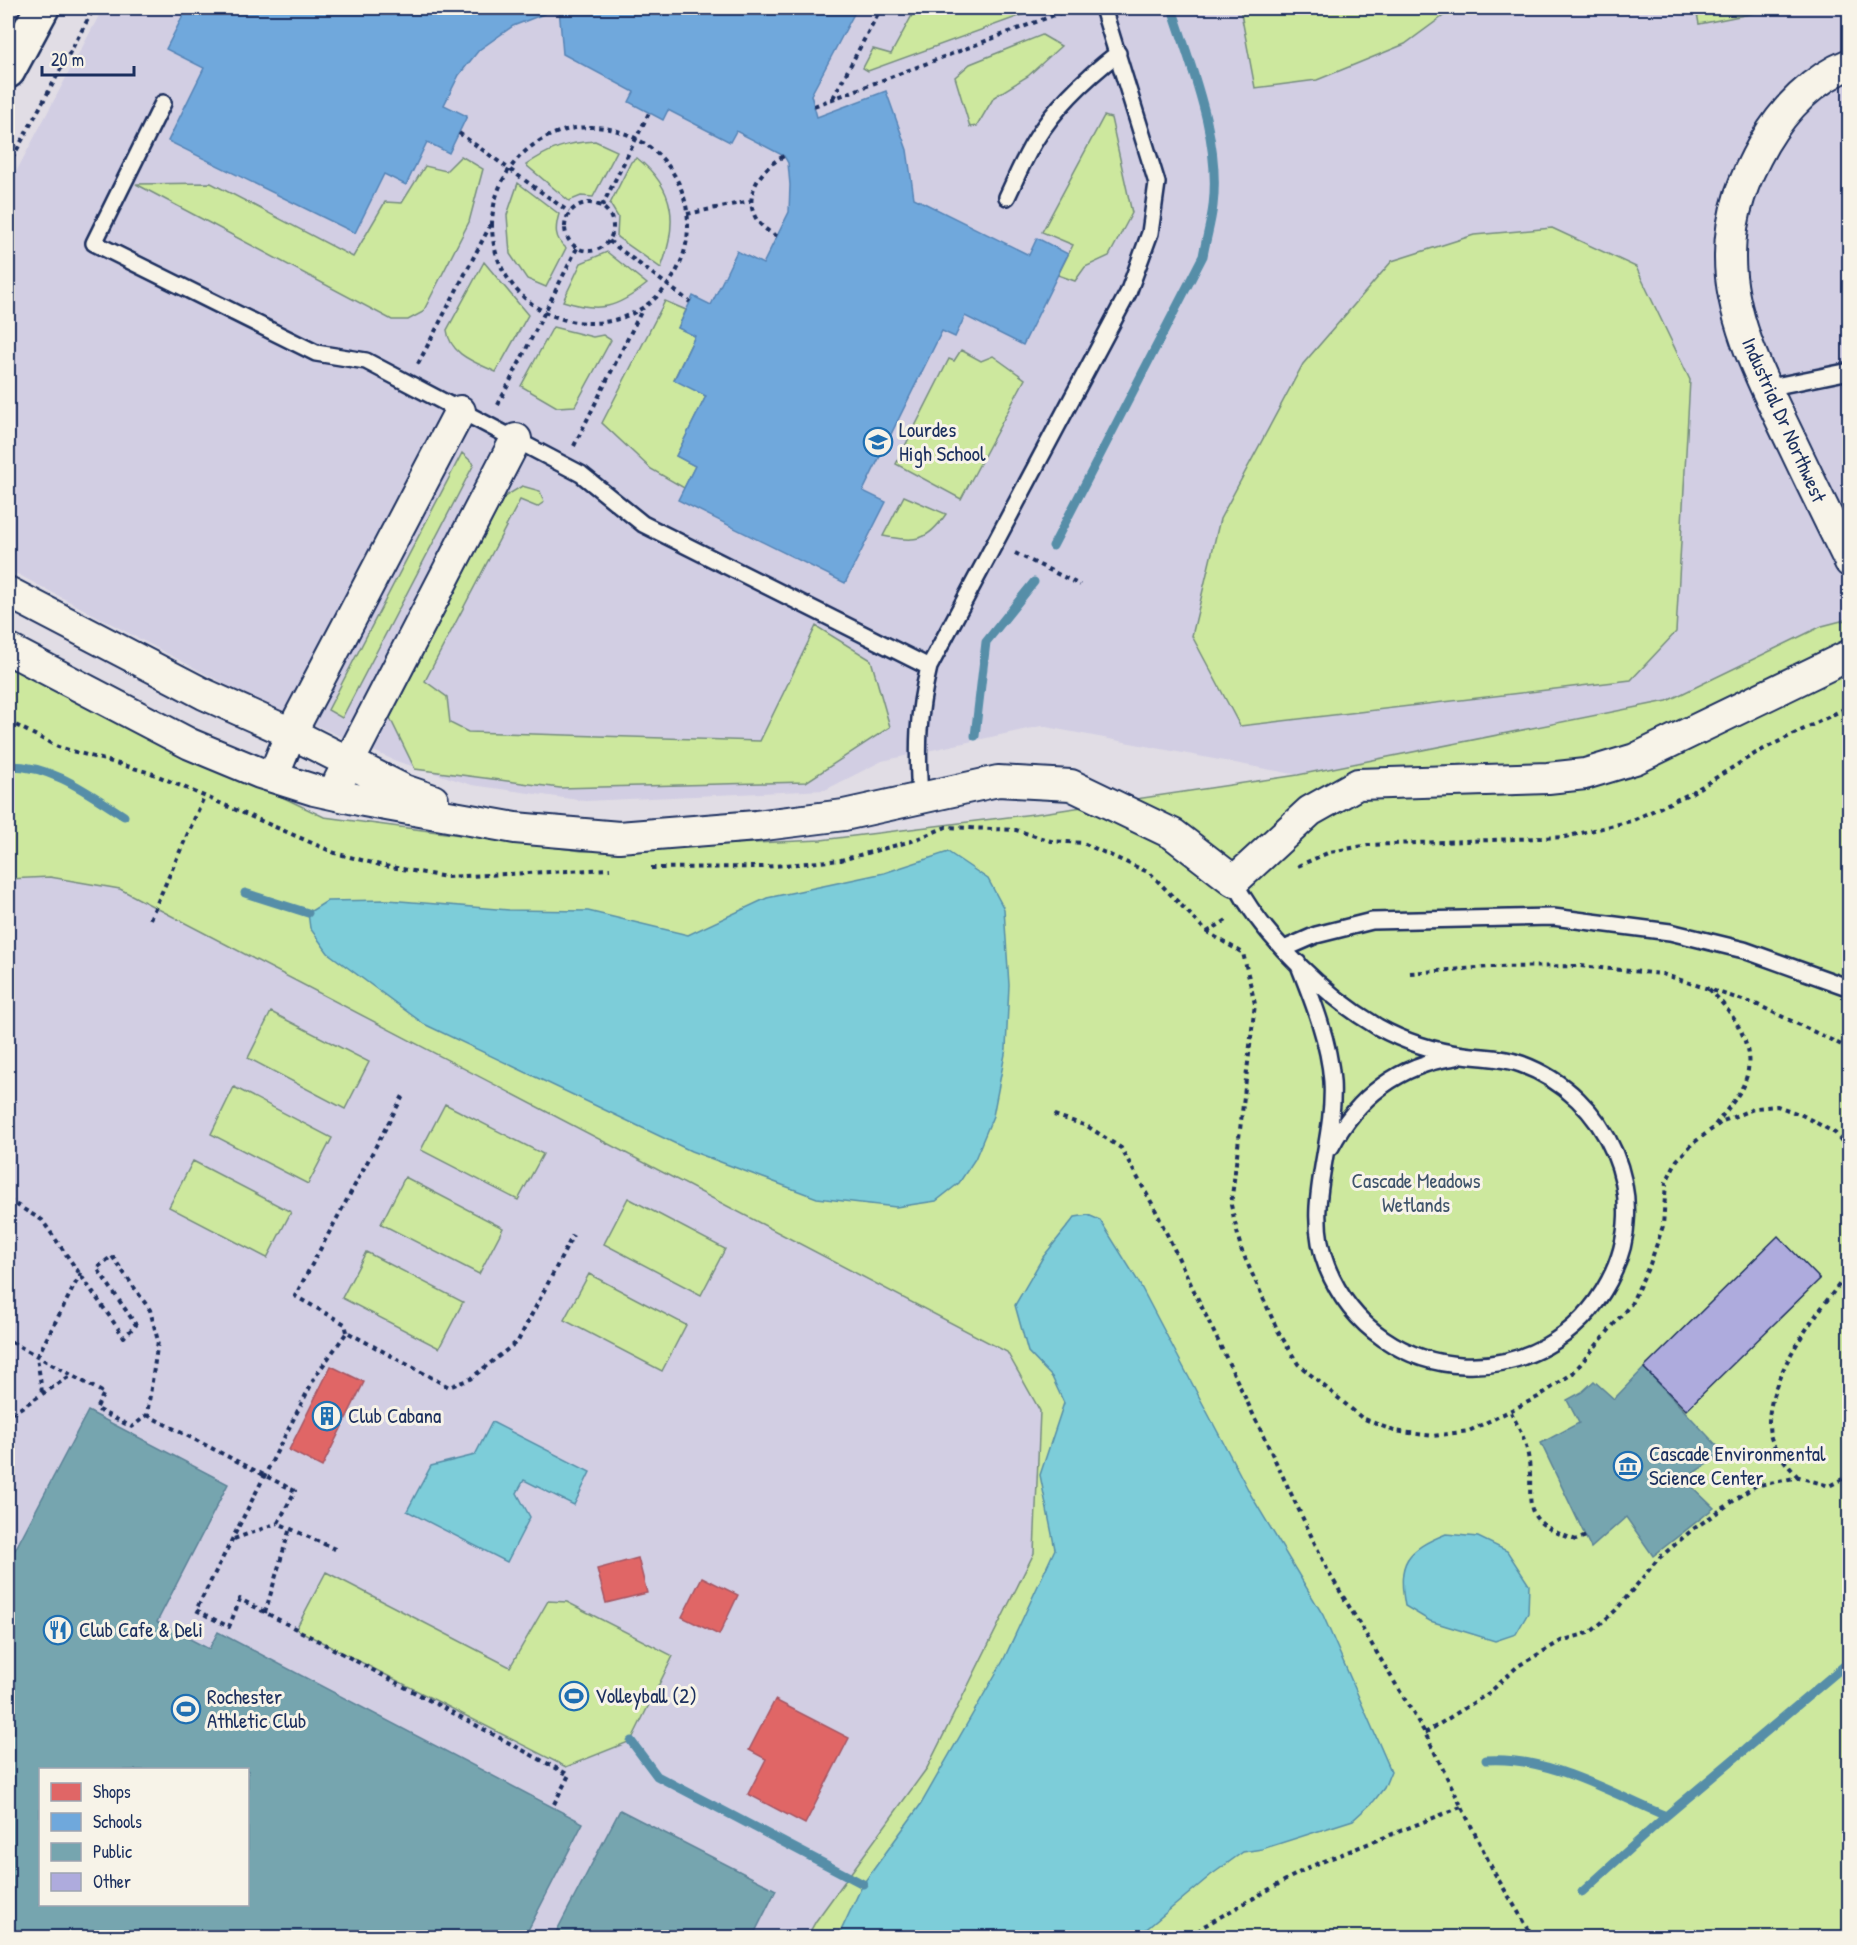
<svg xmlns="http://www.w3.org/2000/svg" width="1857" height="1945" font-family="'Patrick Hand',sans-serif">
	<style>
		.built { fill: #d2cee3; fill-rule: evenodd }
		.green { fill: #cde89e; stroke: #748c7e; stroke-width: 1.5 }
		.water { fill: #7dcdd9; stroke: #568ea8; stroke-width: 1.5 }
		.shops { fill: #e06666; stroke: #a55664; stroke-width: 1.5 }
		.schools { fill: #6fa8dc; stroke: #5684b6; stroke-width: 1.5 }
		.public { fill: #76a5af; stroke: #5b8297; stroke-width: 1.5; fill-rule: evenodd }
		.lines { fill: none; stroke-linecap: round; stroke-linejoin: round }
		.stream { stroke: #568ea8; stroke-width: 9 }
		.building { fill: #aeabdd; stroke: #1b2f5e; stroke-width: 1.5 }
		.lane-casing { stroke: #1b2f5e; stroke-width: 20 }
		.street-casing { stroke: #1b2f5e; stroke-width: 34 }
		.secondary-casing { stroke: #1b2f5e; stroke-width: 38 }
		.path { stroke: #1b2f5e; stroke-width: 4; stroke-dasharray: 4.5 4.5; stroke-linecap: butt }
		.lane { stroke: #f7f3e8; stroke-width: 15 }
		.street { stroke: #f7f3e8; stroke-width: 30 }
		.secondary { stroke: #f7f3e8; stroke-width: 33 }
		.labels { text-anchor: middle; stroke-width: 6; stroke-linejoin: round; paint-order: stroke }
		.street-label { font-size: 21px; fill: #1b2f5e; stroke: #f7f3e8 }
		.poi-label { font-size: 21px; fill: #1b2f5e; stroke: #f7f3e8; text-anchor: start }
		.park-label { font-size: 21px; fill: #3f546b; stroke: #f7f3e8 }
	</style>
	<rect width="100%" height="100%" fill="#e1dde5"/>
	<filter id="ink" filterUnits="userSpaceOnUse"><feTurbulence type="fractalNoise" baseFrequency=".0167" numOctaves="2"/><feDisplacementMap in="SourceGraphic" scale="12" xChannelSelector="R" yChannelSelector="G"/><feConvolveMatrix kernelMatrix="1 2 1 2 8 2 1 2 1" color-interpolation-filters="sRGB"/></filter>
	<g filter="url(#ink)">
		<!-- built -->
		<path class="built" d="M103,8H1849V619L1822,626L1667,701L1298,775L1041,726L882,761L825,790L585,801L472,785L396,761L234,689L8,569V187Z
			M50,877L120,889L1007,1352L1040,1411L1034,1553L927,1768L816,1921L807,1937H8V879ZM40,1770H248V1904H40Z"/>
		<!-- green -->
		<path class="green" d="M916,8H1030L1025,14L868,71L863,68L873,49L891,54Z
			M1240,8H1454L1405,44L1317,80L1255,88Z
			M1696,8H1780L1699,24Z
			M1042,35L1061,46L1028,76L994,97L977,126L970,127L955,77L970,64Z
			M1104,116L1111,118L1132,213L1109,256L1085,267L1075,281L1058,275L1073,245L1042,232Z
			M595,141L617,151L593,197L581,196L569,201L526,165C551,148 565,143 595,141Z
			M461,156L483,169L469,222L423,312L408,320H392L136,184L211,183L353,257L385,202L402,203L425,166L446,171Z
			M637,158C676,189 678,223 661,268L617,237L618,217L610,204L631,162Z
			M518,183L559,214C555,228 554,238 566,248L546,287L527,279L510,254L507,215Z
			M1552,228L1636,267L1690,380L1676,632L1631,680L1240,726L1192,636L1220,519L1303,364L1392,261L1474,235Z
			M607,252L647,284C617,308 600,313 563,301L581,263Z
			M484,262L528,315L496,372C475,362 450,355 447,330Z
			M665,301L686,310L678,328L695,336L674,379L706,396L676,456L695,466L684,488L651,469L602,423Z
			M553,327L593,337L603,335L611,340L575,406L557,407L521,386Z
			M961,350L981,361L993,356L1025,379L961,499L896,464L949,359L954,361Z
			M462,453L474,464L342,718L328,710Z
			M522,486L540,491L544,502L537,507L520,500L425,681L447,697L450,723L468,732L760,741L816,626L871,660L890,727L806,782L560,788L415,769L390,718L504,497Z
			M904,496L946,514C927,542 916,542 883,536Z
			M1849,619V1937H807L816,1921L927,1768L1034,1553L1040,1411L1007,1352L120,889L50,877L8,879V667L324,817L582,851L821,840L1042,813L1298,775L1667,701L1822,626Z
			M271,1012L369,1062L345,1109L248,1058Z
			M234,1087L332,1138L308,1184L211,1134Z
			M445,1104L543,1154L518,1200L421,1150Z
			M193,1161L291,1212L267,1258L169,1207Z
			M405,1177L503,1228L479,1274L381,1224Z
			M628,1198L725,1249L701,1295L604,1244Z
			M366,1252L463,1302L439,1348L342,1298Z
			M589,1274L686,1325L662,1371L564,1320Z
			M326,1572L510,1667L548,1601L567,1602L673,1656L631,1741L566,1767L296,1629Z"/>
		<!-- water -->
		<path class="water" d="M948,852L988,879L1004,909L1009,985L1006,1049L993,1116L975,1159L959,1183L936,1201L896,1207L817,1198L691,1151L424,1024L328,953L310,928L308,913L327,901L388,900L509,910L588,911L688,935L767,898L884,873Z
			M1088,1215L1100,1220L1138,1281L1252,1497L1323,1615L1391,1771L1384,1788L1374,1801L1353,1820L1262,1849L1243,1852L1211,1875L1137,1937H838L863,1884L921,1804L1003,1661L1055,1549L1040,1475L1064,1403L1052,1377L1028,1352L1015,1305L1043,1257L1075,1217Z
			M492,1422L590,1472L574,1505L524,1480L517,1493L530,1517L507,1562L407,1511L431,1466L475,1455Z
			M1446,1534L1478,1537L1507,1551L1529,1585L1528,1613L1516,1634L1495,1641L1430,1621L1405,1606C1397,1562 1406,1550 1446,1534Z"/>
		<!-- shops -->
		<path class="shops" d="M331,1366L364,1382L322,1467L289,1450Z
			M638,1558L647,1593L606,1603L597,1569Z
			M702,1577L738,1595L719,1635L682,1617Z
			M775,1700L849,1738L805,1824L748,1794L766,1759L749,1750Z"/>
		<!-- schools -->
		<path class="schools" d="M187,8H857L811,95L817,117L886,91L907,150L914,198L1029,255L1037,238L1068,254L1023,345L965,316L955,337L942,331L863,491L886,502L845,583L678,500L695,466L676,456L706,396L674,380L695,336L678,328L693,296L711,305L737,251L763,264L789,212L790,185L788,163L784,156L736,131L730,142L668,110L663,120L629,102L634,92L563,54L559,8L513,26L479,50L459,75L444,105L467,116L449,153L427,142L406,185L384,174L355,233L168,141L204,68L166,49Z"/>
		<!-- public -->
		<path class="public" d="M1644,1368L1724,1453L1684,1479L1714,1508L1653,1556L1626,1517L1591,1548L1541,1443L1579,1423L1567,1400L1582,1392L1594,1381L1614,1399Z
			M88,1411L228,1484L157,1622L209,1649L218,1632L583,1823L524,1938H8V1546L15,1550ZM40,1770H248V1904H40Z
			M620,1810L776,1890L752,1938H553Z"/>
		<g class="lines">
			<!-- stream -->
			<path class="stream" d="M1053,546L1203,256C1206,239 1211,223 1213,206C1221,139 1192,70 1172,8
				M975,736L986,642L1034,582
				M8,766C52,765 88,793 124,816
				M245,893L308,913
				M631,1741L657,1776L863,1884
				M1486,1760C1549,1756 1609,1792 1666,1816
				M1582,1892L1666,1816L1850,1661"/>
		</g>
		<!-- building -->
		<path class="building" d="M1778,1236L1820,1279L1686,1410L1644,1368Z"/>
		<g class="lines">
			<!-- lane casing -->
			<g class="lane-casing">
				<path id="lane" d="M163,103L94,243L316,353L366,361L581,474L643,524L929,667
					M1007,197C1016,178 1024,158 1036,139C1056,106 1087,77 1118,53
					M1766,388L1850,371
					M920,798C917,748 917,716 929,667L1128,293L1150,233L1157,183L1103,8
					M1234,881C1263,937 1324,995 1378,1027C1405,1042 1434,1051 1464,1055C1484,1058 1502,1057 1521,1064C1608,1096 1654,1197 1609,1281C1547,1399 1377,1392 1327,1267C1302,1205 1336,1145 1332,1081C1329,1041 1313,1001 1298,963
					M1284,949L1316,935L1372,921L1553,917L1670,932L1744,950L1850,988
					M1331,1147C1357,1097 1400,1064 1456,1057"/>
			</g>
			<!-- street casing -->
			<g class="street-casing">
				<path id="street" d="M1850,64C1813,79 1784,109 1764,143C1744,178 1730,213 1730,255C1729,320 1765,386 1792,443C1811,483 1830,522 1850,562
					M8,592L204,694L291,733L404,790L433,800
					M8,649L190,744L260,773L314,790L364,801L515,828L619,837L756,826L844,815L998,781L1071,785L1173,834L1234,881L1310,811L1358,784L1548,778L1585,774L1635,759L1850,655
					M273,777L291,733L460,411
					M339,781L516,439"/>
			</g>
			<!-- secondary casing -->
			<g class="secondary-casing">
				<path id="secondary" d="M8,71L42,8"/>
			</g>
			<!-- path -->
			<path class="path" d="M833,98L881,8
				M814,106L1073,8
				M492 225a98 98 0 1 1 196 0a98 98 0 1 1-196 0Z
				M459,133L569,212
				M8,166L94,8
				M565 227a24 24 0 1 1 48 0a24 24 0 1 1-48 0Z
				M602,206L649,113
				M687,214L750,201
				M777,236C735,216 750,174 784,156
				M609,241L690,302
				M418,364L492,222
				M498,405L577,248
				M574,446L643,308
				M1015,553L1080,585
				M8,721L58,747L151,773L335,853L380,865L446,877L610,869
				M1298,866L1330,852L1368,845L1565,837L1631,821L1691,793L1756,753L1850,706
				M651,868L763,867L841,860L912,841L946,827L1016,830L1051,841L1083,843L1150,873L1207,932L1243,953L1255,1004L1231,1205L1241,1249L1277,1329L1298,1364L1362,1418L1394,1431L1433,1436L1469,1431L1538,1397L1573,1373L1631,1304L1650,1264L1663,1226L1666,1182L1677,1160L1692,1144L1723,1121L1756,1108L1777,1106L1802,1115L1835,1133L1850,1151
				M150,919L204,797
				M1207,932L1230,918
				M1410,973L1490,967L1580,966L1662,974L1758,1005L1850,1049
				M1709,989C1730,1010 1752,1038 1748,1070C1745,1091 1727,1109 1715,1125
				M1054,1115L1087,1126L1121,1148L1154,1207L1329,1573L1425,1733L1495,1874L1534,1938
				M8,1200L42,1220L124,1337L136,1325L97,1268L112,1256L150,1310L158,1341L147,1415L132,1427L96,1409L104,1393L8,1340
				M347,1332L345,1324L295,1296L404,1094
				M42,1392L37,1357L81,1273
				M1511,1412C1517,1425 1524,1436 1527,1450C1538,1502 1511,1518 1576,1540L1586,1536
				M147,1415L295,1491L278,1523L337,1550
				M8,1422L13,1413L70,1376
				M1798,1477C1785,1462 1769,1446 1769,1425C1768,1373 1819,1310 1850,1271
				M234,1539L278,1523
				M265,1613L290,1528
				M1425,1733L1489,1693L1518,1666L1561,1641L1591,1632L1616,1610L1658,1559L1692,1530L1755,1486L1799,1477L1829,1486L1850,1475
				M554,1804L569,1775L240,1599L229,1627L196,1610L316,1375L347,1332L449,1387L470,1379L518,1341L573,1235
				M1191,1938L1204,1926L1309,1867L1461,1807"/>
			<!-- lane -->
			<use href="#lane" class="lane"/>
			<!-- street -->
			<use href="#street" class="street"/>
			<!-- secondary -->
			<use href="#secondary" class="secondary"/>
		</g>
	</g>
	<!-- icons -->
	<defs>
		<g id="school-ring" transform="scale(1.5)"><circle r="9.5" fill="#f7f3e8" stroke="#1f6fb2" stroke-width="1.5"/><path d="M0-5L7-2L0 1L-7-2ZM-4 1L0 2.5L4 1V4Q0 6-4 4Z" fill="#1f6fb2"/></g>
		<g id="building-ring" transform="scale(1.5)"><circle r="9.5" fill="#f7f3e8" stroke="#1f6fb2" stroke-width="1.5"/><path d="M-4-6H4V6H1V3H-1V6H-4ZM-2.5-4.3h1.7v1.8h-1.7ZM.8-4.3h1.7v1.8H.8ZM-2.5-1h1.7V.8h-1.7ZM.8-1h1.7V.8H.8Z" fill="#1f6fb2"/></g>
		<g id="museum-ring" transform="scale(1.5)"><circle r="9.5" fill="#f7f3e8" stroke="#1f6fb2" stroke-width="1.5"/><path d="M0-6L6-3V-2H-6V-3ZM-5-1h2V3h-2ZM-1-1h2V3h-2ZM3-1h2V3H3ZM-6 4H6V6H-6Z" fill="#1f6fb2"/></g>
		<g id="restaurant-ring" transform="scale(1.5)"><circle r="9.5" fill="#f7f3e8" stroke="#1f6fb2" stroke-width="1.5"/><path d="M-5-6h1v4h1v-4h1v4h1v-4h1v5L-1.5 .5V6h-2V.5L-5-1ZM5-6V6H3V1.5H1.5Q1.5-4 5-6Z" fill="#1f6fb2"/></g>
		<g id="stadium-ring" transform="scale(1.5)"><circle r="9.5" fill="#f7f3e8" stroke="#1f6fb2" stroke-width="1.5"/><path d="M0-5a6.5 5 0 1 0 0 10a6.5 5 0 1 0 0-10ZM-3.5-1.8h7v3.6h-7Z" fill="#1f6fb2"/></g>
	</defs>
	<g fill-rule="evenodd">
		<use href="#school-ring" x="878" y="442"/>
		<use href="#building-ring" x="327" y="1416"/>
		<use href="#museum-ring" x="1628" y="1466"/>
		<use href="#restaurant-ring" x="58" y="1630"/>
		<use href="#stadium-ring" x="574" y="1696"/>
		<use href="#stadium-ring" x="186" y="1709"/>
	</g>
	<g class="labels">
		<!-- street labels -->
		<g class="street-label">
			<text transform="translate(1784 420) rotate(66)" y="7">Industrial Dr Northwest</text>
		</g>
		<!-- poi labels -->
		<g class="poi-label">
			<text x="899" y="437">Lourdes<tspan x="899" dy="24">High School</tspan></text>
			<text x="348" y="1423">Club Cabana</text>
			<text x="1649" y="1461">Cascade Environmental<tspan x="1649" dy="24">Science Center</tspan></text>
			<text x="79" y="1637">Club Cafe &amp; Deli</text>
			<text x="595" y="1703">Volleyball (2)</text>
			<text x="207" y="1704">Rochester<tspan x="207" dy="24">Athletic Club</tspan></text>
		</g>
		<!-- park labels -->
		<g class="park-label">
			<text x="1416" y="1188">Cascade Meadows<tspan x="1416" dy="24">Wetlands</tspan></text>
		</g>
	</g>
	<!-- margin -->
	<rect width="1857" height="1945" fill="none" stroke="#f7f3e8" stroke-width="30"/>
	<rect x="15" y="15" width="1827" height="1915" fill="none" stroke="#1b2f5e" stroke-width="2" filter="url(#ink)"/>
	<!-- legend -->
	<rect x="39" y="1768" width="210" height="138" fill="#f7f3e8" stroke="#9fa5b1" stroke-width="1.5"/>
	<rect x="51" y="1783" width="30" height="18" fill="#e06666" stroke="#9fa5b1" stroke-width="1.5"/>
	<text x="93" y="1798" font-size="18" fill="#1b2f5e">Shops</text>
	<rect x="51" y="1813" width="30" height="18" fill="#6fa8dc" stroke="#9fa5b1" stroke-width="1.5"/>
	<text x="93" y="1828" font-size="18" fill="#1b2f5e">Schools</text>
	<rect x="51" y="1843" width="30" height="18" fill="#76a5af" stroke="#9fa5b1" stroke-width="1.5"/>
	<text x="93" y="1858" font-size="18" fill="#1b2f5e">Public</text>
	<rect x="51" y="1873" width="30" height="18" fill="#aeabdd" stroke="#9fa5b1" stroke-width="1.5"/>
	<text x="93" y="1888" font-size="18" fill="#1b2f5e">Other</text>
	<!-- scale -->
	<path d="M42 66v9h92v-9" fill="none" stroke="#1b2f5e" stroke-width="3"/>
	<text x="51" y="66" font-size="18" fill="#1b2f5e" stroke="#f7f3e8" stroke-width="4.5" paint-order="stroke">20 m</text>
</svg>
